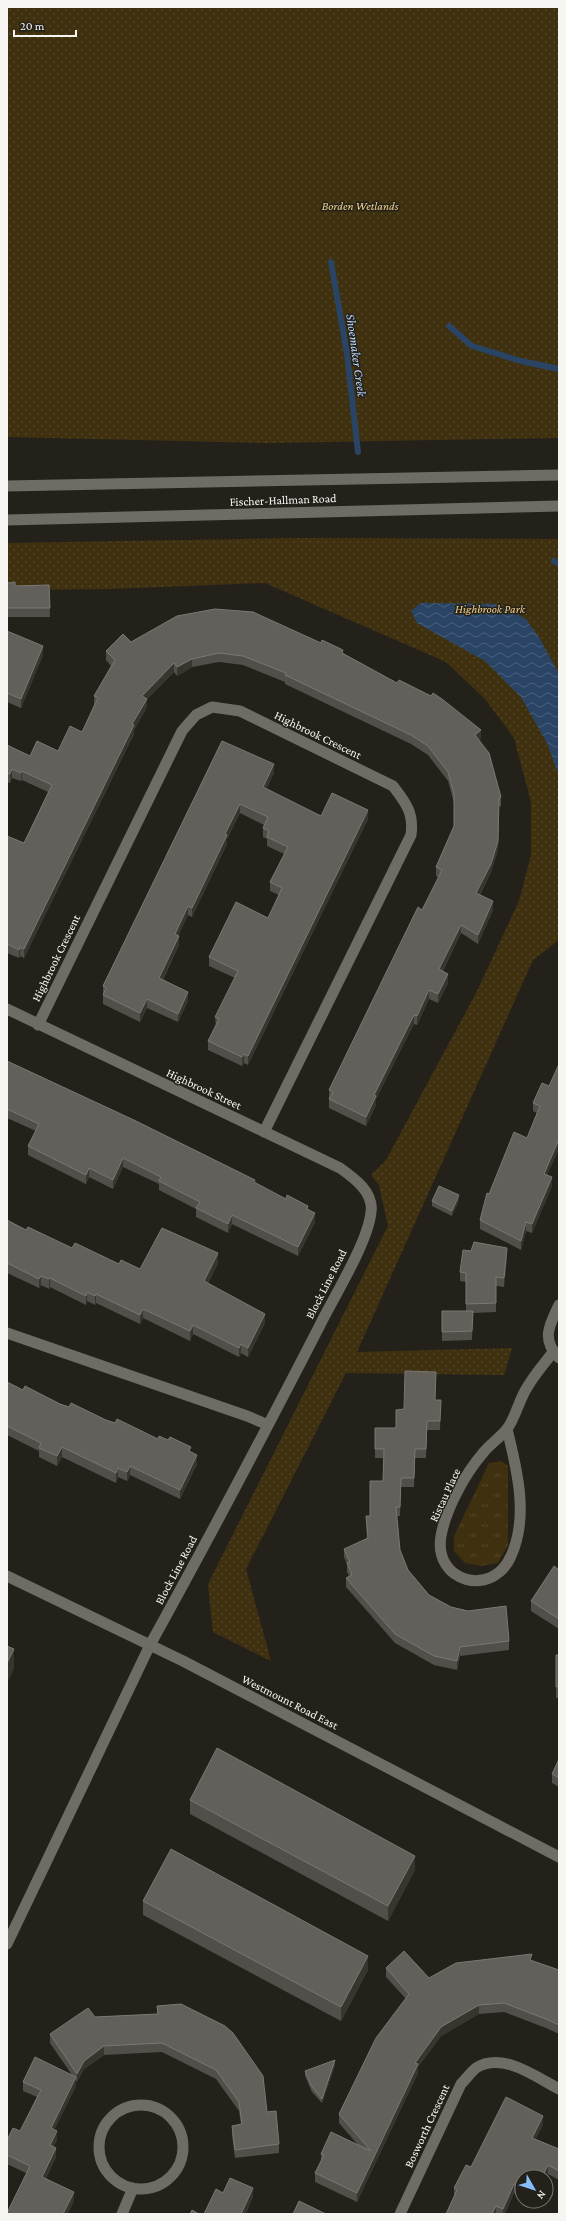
<svg xmlns="http://www.w3.org/2000/svg" width="566" height="2221" font-family="'Crimson Pro',serif">
	<style>
		.grass { fill: url(#grass-tufts) }
		.park { fill: url(#park-dots) }
		.water { fill: url(#water-waves) }
		.lines { fill: none; stroke-linecap: round; stroke-linejoin: round }
		.stream { stroke: #294465; stroke-width: 6 }
		.minor { stroke: #6f6c65; stroke-width: 11 }
		.tertiary { stroke: #6f6c65; stroke-width: 11 }
		.secondary { stroke: #6f6c65; stroke-width: 11 }
		.wall { fill: #514f49 }
		.shaded-wall { fill: #38352f }
		.building { fill: #63605b; stroke: #7a7872 }
		.labels { text-anchor: middle; stroke-width: 3; stroke-linejoin: round; paint-order: stroke }
		.park-label { font-size: 12px; font-style: italic; fill: #f0cf88; stroke: #24211b }
		.street-label { font-size: 12px; fill: #f7f5f1; stroke: #24211b }
		.water-label { font-size: 13px; font-style: italic; fill: #b8d4f7; stroke: #24211b }
	</style>
	<defs>
		<pattern id="grass-tufts" width="24" height="20" patternUnits="userSpaceOnUse"><rect width="24" height="20" fill="#3f3110"/><path d="M3 7l-1-3M5 7V3M7 7l1-3M15 17l-1-3M17 17v-4M19 17l1-3" fill="none" stroke="#524528"/></pattern>
		<pattern id="park-dots" width="8" height="8" patternUnits="userSpaceOnUse"><rect width="8" height="8" fill="#3f3110"/><path d="M2 2h.1M6 6h.1" fill="none" stroke="#524528" stroke-width="1.8" stroke-linecap="round"/></pattern>
		<pattern id="water-waves" width="16" height="10" patternUnits="userSpaceOnUse"><rect width="16" height="10" fill="#294465"/><path d="M0 5q4-4 8 0t8 0" fill="none" stroke="#49607c"/></pattern>
	</defs>
	<rect width="100%" height="100%" fill="#24211b"/>
	<!-- grass -->
	<path class="grass" d="M501,1461L508,1466V1545L498,1563L481,1566L465,1563L454,1551V1536L489,1463Z"/>
	<!-- park -->
	<path class="park" d="M7,7H559V438L267,443L7,437Z
		M299,538L559,539V940L533,960L357,1352L512,1348L504,1375L346,1373L246,1569L271,1661L213,1632L208,1584L388,1226L379,1185L371,1175L386,1160L476,993L519,901L531,855V802L514,738L485,699L446,662L265,583L112,589L7,590V543Z"/>
	<!-- water -->
	<path class="water" d="M421,603L497,604L526,619L540,639L559,674V776L547,743L521,697L485,661L417,623L411,611Z"/>
	<g class="lines">
		<!-- stream -->
		<path class="stream" d="M331,262L347,354L358,452
			M449,326L472,346L521,361L559,369
			M554,561L559,564"/>
		<!-- minor -->
		<path class="minor" d="M7,1009L340,1168C354,1178 374,1192 371,1212C368,1243 333,1298 319,1327C264,1434 208,1540 150,1645
			M38,1025L182,731L196,715L212,707L240,711L393,786C406,803 414,813 411,835L264,1132
			M559,1305C549,1326 541,1339 559,1358
			M7,1333L247,1416L268,1425
			M507,1429C517,1469 529,1517 511,1556C493,1598 433,1583 441,1536C446,1508 465,1474 483,1453C490,1444 500,1438 507,1429C516,1417 519,1399 528,1386C535,1374 545,1363 553,1352
			M99 2147a42 42 0 1 1 84 0a42 42 0 1 1-84 0Z
			M122,2214L133,2188
			M400,2214L461,2084C466,2079 471,2072 476,2068C502,2051 536,2077 559,2089"/>
		<!-- tertiary -->
		<path class="tertiary" d="M7,1944L150,1645"/>
		<!-- secondary -->
		<path class="secondary" d="M7,486L559,475
			M7,520L559,506
			M7,1576L183,1661L559,1857"/>
	</g>
	<!-- wall -->
	<path class="wall" d="M7,583L15,586L49,585L50,617H7Z
		M7,631L43,655L21,708L7,702Z
		M131,642L343,653L481,739L479,740L501,797V806L499,807L498,850L491,872L480,895L493,910L478,944L461,933L443,971L448,983L438,1003L429,999L417,1025L414,1024L376,1099V1105L366,1126L329,1108V1090L439,878L436,876V867L454,826V803L448,781L428,755L411,744L285,684V682L243,665L219,662L192,667L177,676L174,672L147,699V707L134,730V734L24,958L20,956L19,958L7,953V836L24,843L48,792L22,780L21,781L12,778L10,783L7,782V745L30,756L58,751L82,732L94,705V696L111,666L106,660V651Z
		M222,741L274,773L266,789L321,816L368,819L248,1065L244,1063L242,1066L208,1050V1041L216,1026L215,1017L235,978L209,966V957L268,918L279,895L270,891V882L284,854L267,846V839L263,837V828L264,825L240,813L227,839V844L192,917L188,915L178,936L179,945L163,980L188,1001L178,1022L147,1008L140,1022L103,1004V986Z
		M7,1061L308,1210L315,1222L298,1256L232,1224L228,1233L196,1217V1209L159,1190V1184L123,1167L113,1189L89,1177L86,1184L28,1155V1146L36,1131L7,1118Z
		M559,1064V1148L547,1175L552,1186L532,1233L526,1231L521,1250L480,1229V1220L489,1194L527,1138L537,1113L533,1111V1103L549,1086Z
		M459,1200L452,1216L432,1206V1201Z
		M7,1220L26,1230L72,1248L119,1264L140,1269L218,1263L208,1283L265,1323L248,1357L241,1353L239,1357L193,1334L190,1341L143,1318L140,1324L96,1303L95,1305L87,1301L86,1305L50,1287L49,1289L41,1285L39,1288L7,1273Z
		M507,1257L504,1287L496,1286V1312L473,1313L472,1340L442,1341V1311H466V1282L460,1281V1272Z
		M7,1382L23,1390L191,1452L197,1464L180,1499L130,1475L127,1481L118,1477L116,1483L62,1457L57,1466L39,1457V1451L7,1435Z
		M435,1400H441L440,1430H427L426,1458H415L414,1487H401L400,1516H397L400,1550L408,1570L429,1595L509,1641V1650L460,1656L457,1670L434,1665L395,1643L346,1587V1578L349,1576L347,1572V1564L344,1557V1549L367,1539L366,1516H370L383,1481L384,1458H375V1428H396Z
		M559,1570V1629L531,1611V1601Z
		M556,1655H559V1698H556Z
		M559,1759V1787L552,1783V1774Z
		M190,1800L415,1870L388,1921L190,1814Z
		M143,1901L368,1970L341,2021L143,1915Z
		M532,1961L559,1970V2034L546,2028L504,2012L479,2014L441,2036L418,2067V2073L357,2202L315,2182V2173L321,2162V2154L358,2145L339,2123V2114L406,1999L386,1977V1968L429,1978Z
		M157,2006L267,2112L279,2144V2153L235,2158L232,2135V2126L241,2124L239,2111L216,2079L162,2052L104,2055L84,2069L77,2082L76,2080V2086L54,2130L57,2140L53,2147L56,2157L46,2178L74,2201L26,2173L7,2164V2140L20,2131L37,2097L23,2091V2082L72,2075L50,2043V2034L95,2017L157,2014Z
		M335,2065L322,2103L312,2092L305,2076V2071Z
		M543,2125L535,2139L559,2149V2180L548,2174L522,2177V2196L514,2193L505,2214H446L454,2197V2188L471,2167Z"/>
	<!-- shaded-wall -->
	<path class="shaded-wall" d="M43,646V655L21,708V699Z
		M192,659V667L177,676V667Z
		M174,663V672L147,699V707L134,730V734L24,958V949L132,724L142,696Z
		M481,730V739L475,744V735Z
		M274,764V773L263,796V787Z
		M12,769V778L10,783V774Z
		M22,771V780L21,781V773Z
		M499,798L498,850L491,872L476,902V893Z
		M240,804V813L227,839V844L192,917V908L225,834Z
		M368,810V819L248,1065V1056Z
		M493,901V910L478,944V935Z
		M188,906V915L175,943V934Z
		M461,925V933L439,978V969Z
		M179,936V945L159,987V978Z
		M20,947V956L19,958V950Z
		M448,974V983L438,1003V994Z
		M429,990V999L417,1025V1016Z
		M188,992V1001L178,1022V1014Z
		M147,999V1008L140,1022V1013Z
		M414,1015V1024L376,1099V1105L366,1126V1117L374,1095Z
		M244,1054V1063L242,1066V1057Z
		M559,1139V1148L544,1182V1174Z
		M123,1158V1167L113,1189V1180Z
		M89,1168V1177L86,1184V1175Z
		M552,1177V1186L532,1233V1224Z
		M459,1195V1200L452,1216V1211Z
		M315,1213V1222L298,1256V1247Z
		M232,1215V1224L228,1233V1224Z
		M526,1222V1231L521,1250V1241Z
		M507,1248V1257L504,1287V1278Z
		M218,1253V1263L204,1290V1281Z
		M41,1276V1285L39,1288V1279Z
		M50,1278V1287L49,1289V1279Z
		M87,1292V1301L86,1305V1296Z
		M96,1294V1303L95,1305V1296Z
		M143,1309V1318L140,1324V1315Z
		M265,1314V1323L248,1357V1348Z
		M193,1325V1334L190,1341V1331Z
		M241,1344V1353L239,1357V1348Z
		M62,1447V1457L57,1466V1456Z
		M197,1455V1464L180,1499V1490Z
		M130,1466V1475L127,1481V1472Z
		M118,1468V1477L116,1483V1473Z
		M460,1647V1656L457,1670V1661Z
		M14,1649V1669L7,1683V1663Z
		M415,1856V1870L388,1921V1906Z
		M368,1956V1970L341,2021V2007Z
		M479,2005V2014L441,2036L418,2067V2073L357,2202V2193L415,2063L441,2027Z
		M104,2046V2055L84,2069L77,2082V2074L84,2061Z
		M335,2060V2065L322,2103V2099Z
		M76,2077V2086L51,2137V2128Z
		M543,2116V2125L532,2147V2138Z
		M57,2131V2140L50,2154V2145Z
		M56,2148V2157L42,2185V2177Z
		M548,2165V2174L546,2178V2177H542Z
		M514,2184V2193L505,2214H503V2209Z
		M253,2188V2197L246,2214H241Z
		M74,2192V2201L68,2214H63Z
		M496,2206V2214H492Z"/>
	<!-- building -->
	<path class="building" d="M15,582V586L49,585L50,608H7V583Z
		M215,609L253,612L321,643L322,640L343,650L342,653L397,683L399,680L431,696L433,693L442,699L481,730L475,735L489,753L501,797L499,798L498,841L491,864L476,893L493,901L478,935L461,925L439,969L448,974L438,994L429,990L417,1016L414,1015L374,1095L376,1096L366,1117L329,1099L333,1092L329,1090L418,907L422,910L442,870L436,867L454,826V794L448,772L428,746L411,735L285,675L286,673L243,656L219,653L192,659L177,667L174,663L142,696L147,699L132,724L134,725L24,949L20,947L19,950L7,944V836L24,843L52,785L22,771L21,773L12,769L10,774L7,773V745L30,756L37,741L58,751L70,726L82,732L98,698L94,696L115,660L106,651L123,634L131,642L177,616Z
		M7,631L43,646L21,699L7,693Z
		M222,741L274,764L263,787L321,816L332,793L368,810L248,1056L244,1054L242,1057L208,1041L219,1019L215,1017L238,971L209,957L236,902L268,918L282,888L270,882L288,847L267,837L269,831L263,828L268,817L240,804L225,834L227,835L192,908L188,906L175,934L179,936L159,978L188,992L178,1014L147,999L140,1013L103,995L106,988L103,986Z
		M7,1061L136,1121L255,1180L254,1182L286,1199L287,1195L308,1206L307,1209L315,1213L298,1247L232,1215L228,1224L196,1208L200,1202L159,1181L161,1177L123,1158L113,1180L89,1168L86,1175L28,1146L39,1124L7,1109Z
		M559,1064V1139L544,1174L552,1177L532,1224L526,1222L521,1241L480,1220L487,1193L489,1194L514,1132L527,1138L540,1106L533,1103L542,1083L549,1086Z
		M439,1186L459,1195L452,1211L432,1201Z
		M7,1220L26,1230L28,1227L72,1248L75,1243L119,1264L121,1260L140,1269L162,1228L218,1253L204,1281L265,1314L248,1348L241,1344L239,1348L193,1325L190,1331L143,1309L140,1315L96,1294L95,1296L87,1292L86,1296L50,1278L49,1279L41,1276L39,1279L7,1263Z
		M474,1242L507,1248L504,1278L496,1277V1303L466,1304V1273L460,1272L463,1250L471,1251Z
		M442,1311H473L472,1331L442,1332Z
		M405,1371L436,1372L435,1400H441L440,1421H427L426,1449H415L414,1478H401L400,1507H396L400,1550L408,1570L429,1595L451,1607L468,1611L506,1606L509,1641L460,1647L457,1661L434,1656L395,1634L346,1578L352,1575L347,1563L350,1562L344,1549L368,1538L366,1516H370V1481H383L384,1449H375V1428H396V1410L404,1409Z
		M7,1382L23,1390L25,1386L60,1404L69,1407L71,1403L106,1420L115,1423L117,1419L158,1439L159,1436L168,1440L170,1437L191,1447L189,1451L197,1455L180,1490L130,1466L127,1472L118,1468L116,1473L62,1447L57,1456L39,1448L41,1443L7,1426Z
		M554,1566L559,1570V1619L531,1601Z
		M7,1646L14,1649L7,1663Z
		M556,1655H559V1687H556Z
		M217,1748L415,1856L388,1906L190,1800Z
		M559,1759V1778L552,1774Z
		M171,1849L368,1956L341,2007L143,1901Z
		M404,1951L429,1978L456,1963L532,1954L530,1960L559,1970V2025L546,2019L504,2003L479,2005L441,2027L415,2063L418,2064L357,2193L315,2173L324,2155L321,2154L331,2132L371,2151L339,2114L376,2038L409,1994L386,1968Z
		M181,2004L225,2026L233,2033L263,2076L267,2112L276,2111L279,2144L235,2150L232,2126L242,2124L239,2102L216,2070L162,2043L104,2046L84,2061L77,2074L50,2034L88,2008L95,2017L158,2014L157,2006Z
		M35,2057L76,2077L51,2128L57,2131L50,2145L56,2148L42,2177L74,2192L63,2214H7V2213L30,2166L7,2155V2140L13,2128L20,2131L41,2090L23,2082Z
		M335,2060L322,2099L312,2087L305,2071Z
		M506,2097L543,2116L532,2138L559,2149V2171L548,2165L542,2177H522V2187L514,2184L503,2209L496,2206L492,2214H446L457,2190L454,2188L466,2165L471,2167Z
		M230,2178L253,2188L241,2214H204L216,2189L223,2193Z
		M299,2201L326,2214H293Z
		M192,2210L199,2214H190Z"/>
	<g class="labels">
		<!-- park labels -->
		<g class="park-label">
			<text x="360" y="210">Borden Wetlands</text>
			<text x="490" y="613">Highbrook Park</text>
		</g>
		<!-- street labels -->
		<g class="street-label">
			<text transform="translate(283 500) rotate(-2)" y="4">Fischer-Hallman Road</text>
			<text transform="translate(318 735) rotate(26)" y="4">Highbrook Crescent</text>
			<text transform="translate(56 958) rotate(-64)" y="4">Highbrook Crescent</text>
			<text transform="translate(204 1089) rotate(25)" y="4">Highbrook Street</text>
			<text transform="translate(326 1284) rotate(-63)" y="4">Block Line Road</text>
			<text transform="translate(445 1495) rotate(-65)" y="4">Ristau Place</text>
			<text transform="translate(176 1570) rotate(-62)" y="4">Block Line Road</text>
			<text transform="translate(290 1702) rotate(27)" y="4">Westmount Road East</text>
			<text transform="translate(427 2126) rotate(-65)" y="4">Bosworth Crescent</text>
		</g>
		<!-- water labels -->
		<g class="water-label">
			<text transform="translate(357 355) rotate(82)" y="5">Shoemaker Creek</text>
		</g>
	</g>
	<!-- border -->
	<rect width="566" height="2221" fill="none" stroke="#f7f5f1" stroke-width="16"/>
	<!-- north arrow -->
	<g transform="translate(534 2189) rotate(129)"><circle r="19" fill="#24211b" stroke="#787671"/>
	<path d="M0-3L7 15L0 10L-7 15Z" fill="#87bbfb"/>
	<text y="-6" font-size="11" font-weight="bold" text-anchor="middle" fill="#f7f5f1">N</text>
	</g>
	<!-- scale -->
	<path d="M14 30v6h62v-6" fill="none" stroke="#f7f5f1" stroke-width="2"/>
	<text x="20" y="30" font-size="12" fill="#f7f5f1" stroke="#24211b" stroke-width="3" paint-order="stroke">20 m</text>
</svg>
